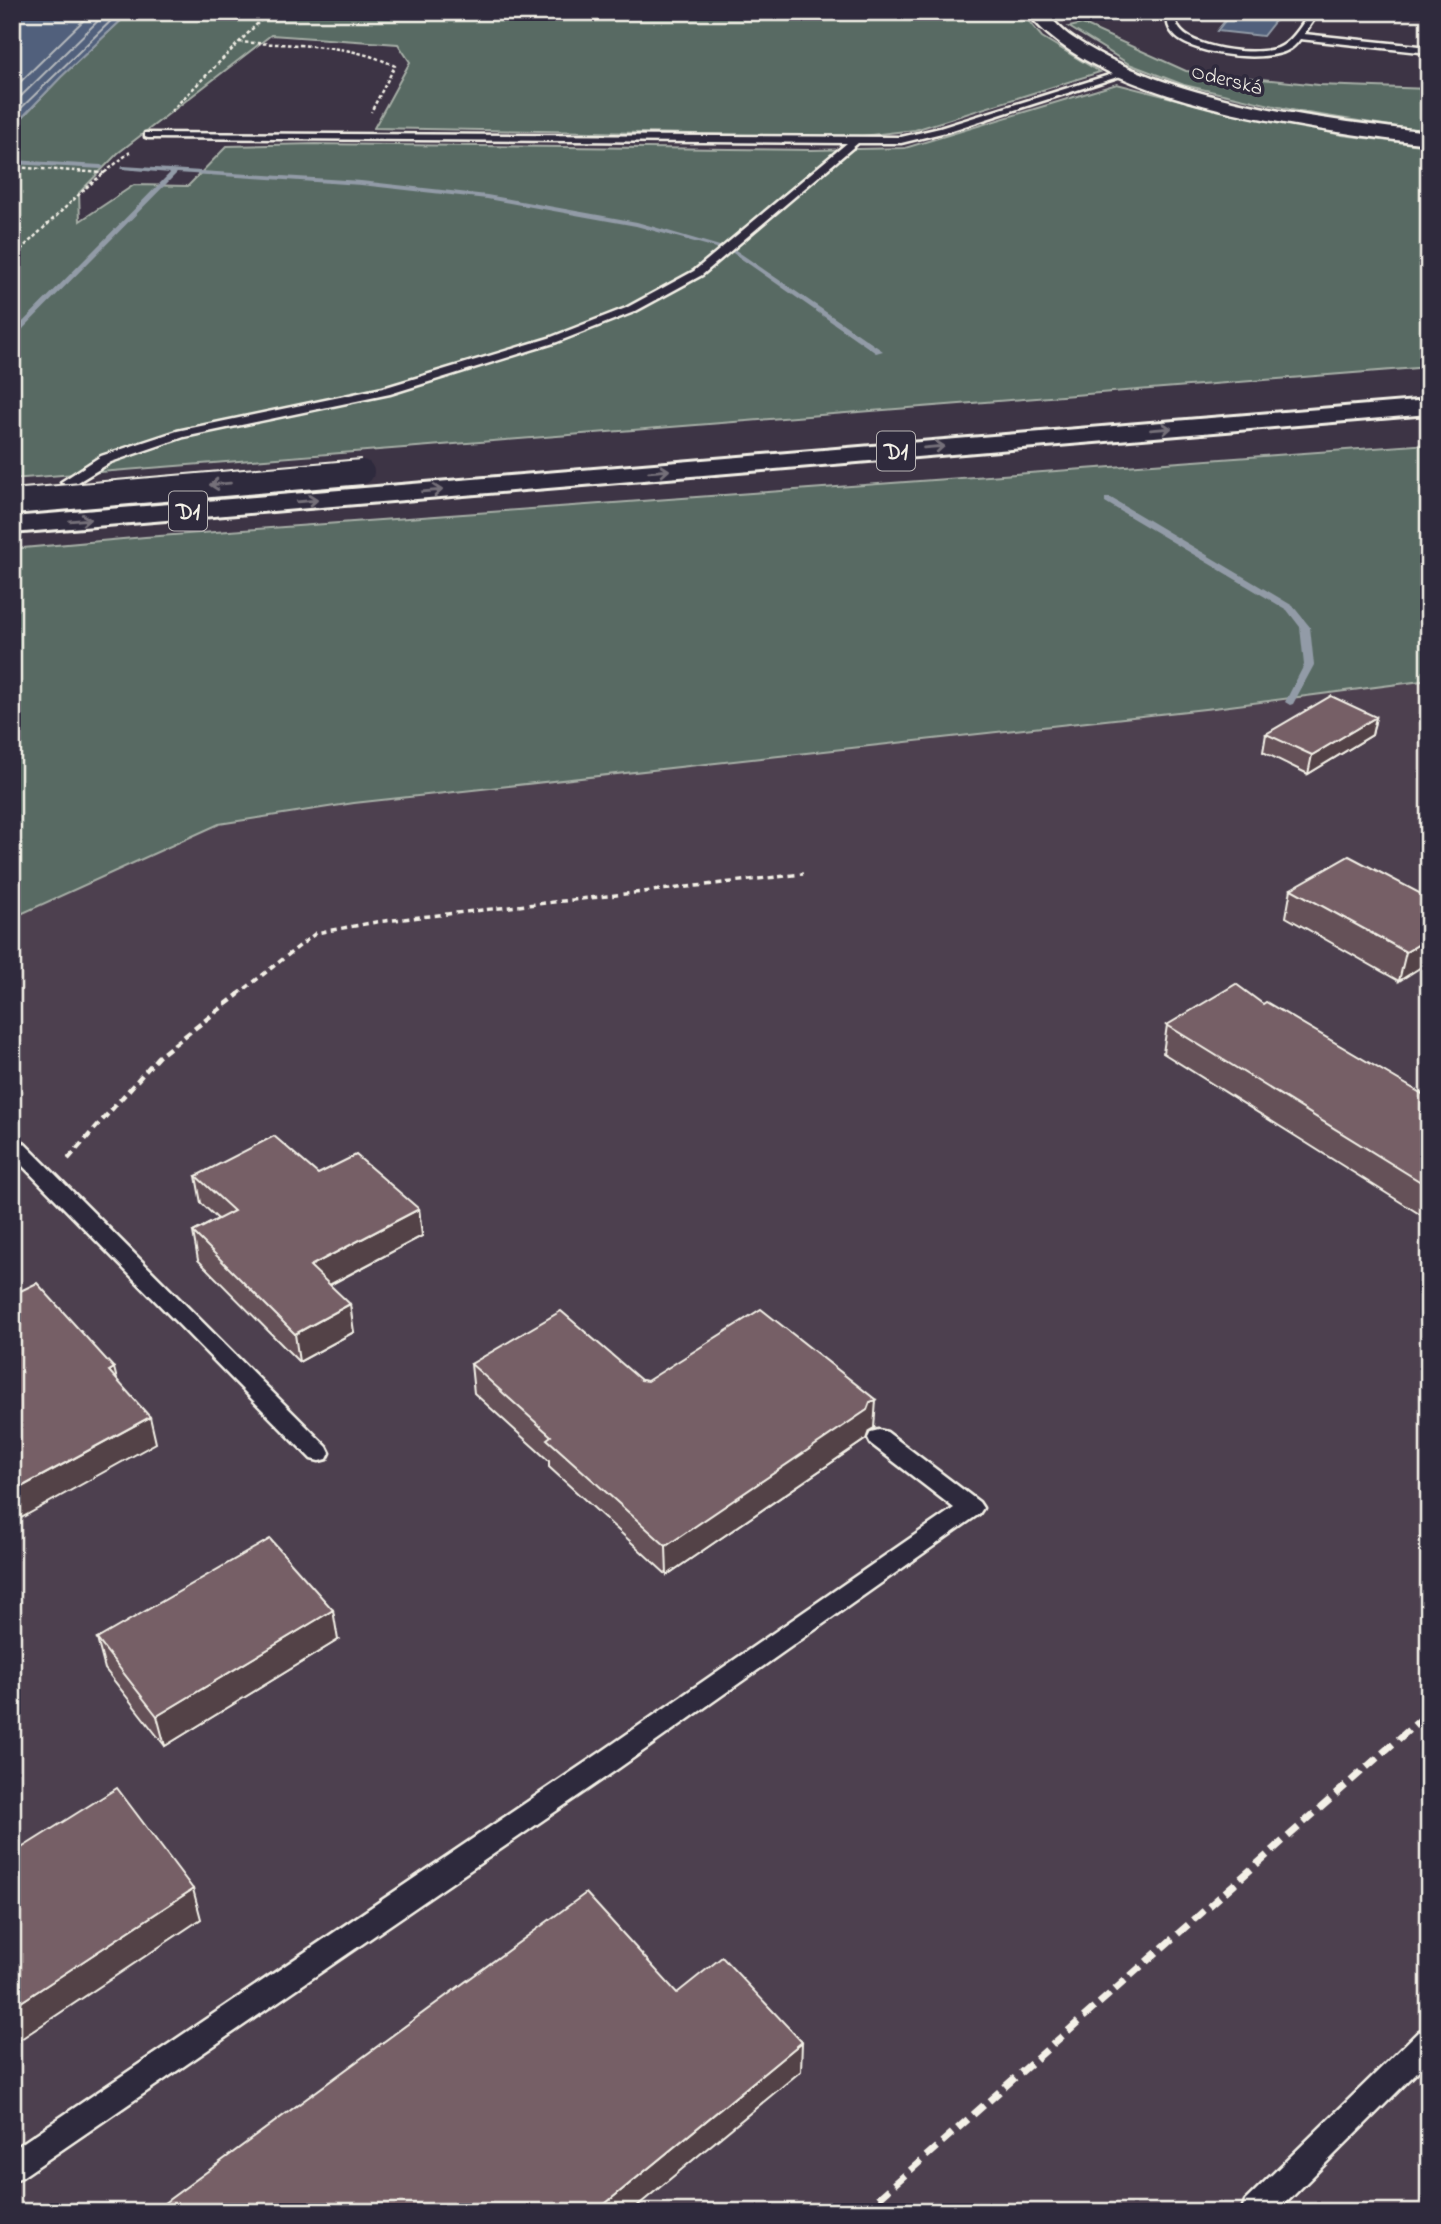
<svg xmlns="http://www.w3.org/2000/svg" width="1441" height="2224" font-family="'Indie Flower',sans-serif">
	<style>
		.built { fill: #4e414f }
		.green { fill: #586a63; stroke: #a6aea6; stroke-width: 2 }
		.water { fill: #51617b; stroke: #929ba7; stroke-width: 2 }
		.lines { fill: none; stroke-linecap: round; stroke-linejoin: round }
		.shore { stroke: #b3b7bc; stroke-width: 2 }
		.stream { fill: #929ba7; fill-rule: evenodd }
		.service-casing { stroke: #f4f1e8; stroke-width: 5 }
		.minor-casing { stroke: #f4f1e8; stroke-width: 5 }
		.motorway-casing { stroke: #f4f1e8; stroke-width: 6 }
		.path-far2 { stroke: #f4f1e8; stroke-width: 2.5; stroke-dasharray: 3.5 2.5; stroke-linecap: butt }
		.path-far1 { stroke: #f4f1e8; stroke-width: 3.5; stroke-dasharray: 6 4.5; stroke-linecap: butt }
		.path { stroke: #f4f1e8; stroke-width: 4.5; stroke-dasharray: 8 5; stroke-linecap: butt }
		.service { fill: #2f2a3d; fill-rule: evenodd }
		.minor { fill: #2f2a3d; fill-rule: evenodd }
		.motorway { fill: #2f2a3d; fill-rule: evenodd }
		.rail { stroke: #f4f1e8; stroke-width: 7; stroke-dasharray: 14 7; stroke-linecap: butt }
		.motorway-bridge-casing { stroke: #f4f1e8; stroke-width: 28; stroke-linecap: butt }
		.motorway-bridge { stroke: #2f2a3d; stroke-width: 24 }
		.wall { fill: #655158; stroke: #f4f1e8; stroke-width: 2 }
		.shaded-wall { fill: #534247; stroke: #f4f1e8; stroke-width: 2 }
		.building { fill: #765e66; stroke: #f4f1e8; stroke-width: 2 }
		.oneway { stroke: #747079 }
		.labels { text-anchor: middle; stroke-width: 7; stroke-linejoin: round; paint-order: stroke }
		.far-street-label { font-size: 21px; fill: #f4f1e8; stroke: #2f2a3d }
		.shield { fill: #2f2a3d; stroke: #b9b5b5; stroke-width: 2 }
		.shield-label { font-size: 23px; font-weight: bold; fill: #f4f1e8 }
	</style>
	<rect width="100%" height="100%" fill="#3d3445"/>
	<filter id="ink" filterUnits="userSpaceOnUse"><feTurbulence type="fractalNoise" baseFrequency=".0143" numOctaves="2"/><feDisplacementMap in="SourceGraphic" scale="14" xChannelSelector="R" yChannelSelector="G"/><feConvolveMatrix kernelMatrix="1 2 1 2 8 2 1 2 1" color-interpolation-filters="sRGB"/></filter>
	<g filter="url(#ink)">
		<!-- built -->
		<path class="built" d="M1429,680V2212H12V918L219,824L354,803L1214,708Z"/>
		<!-- green -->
		<path class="green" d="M130,12H1021L1042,37L1100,72L915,130L853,137L374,128L410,62L398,44L271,35L118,153L79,193L80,221L134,185L188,186L227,146L315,144L811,150L905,148L1117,84L1223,111L1342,135L1429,146V367L12,479V128L61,77Z
			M1071,12H1097L1084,25L1186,71L1319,85L1429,89V132L1301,112L1184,85L1129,64L1069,27L1083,24Z
			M1429,444V680L1214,708L354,803L219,824L12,918V549L145,537Z"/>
		<!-- water -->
		<path class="water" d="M16,12H130L61,77L12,128V15Z
			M1232,12H1238L1278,17L1263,36L1217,31Z"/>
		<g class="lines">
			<!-- shore -->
			<path class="shore" d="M12,90L92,12
				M12,105L107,12
				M12,117L120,12"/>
			<!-- stream -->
			<path class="stream" d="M12,160L101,165L104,167L101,169L12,164Z
				M123,166L361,181L487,195L637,222L723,247L720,249L636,226L487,199L361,185L177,173L12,340V333L170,173L121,169L120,168Z
				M730,249H734L883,351L876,353L730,251Z
				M1105,498H1111L1293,606L1310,627L1314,665L1293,704L1290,705L1285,702L1304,665L1300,627L1287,610L1105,502Z"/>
			<!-- service casing -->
			<g class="service-casing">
				<path id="service" d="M1167,12H1175C1176,21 1176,26 1182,32C1198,49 1262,58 1282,46C1294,39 1303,23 1310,12H1319L1304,34L1429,47V53L1300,39C1297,43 1293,48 1288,50C1266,63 1195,55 1176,37C1168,29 1167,23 1167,12Z
					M1122,71L1130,73L946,132L901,143H858L702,275L634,312L557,342L390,394L184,437L111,462L73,485L68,486L61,482L101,456L177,431L383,388L549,338L626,308L694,271L847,143L148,138L145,137V133L901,137L940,128Z
					M12,1137L19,1138L327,1447L330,1453L327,1459L319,1461L311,1459L12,1155Z
					M879,1430L887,1432L979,1502L983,1508L979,1514L619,1768L22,2177L12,2181V2150L601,1752L954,1508L871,1444L868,1438L871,1432Z
					M1429,2027V2060L1277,2212H1241L1245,2201L1419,2031Z"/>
			</g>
			<!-- minor casing -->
			<g class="minor-casing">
				<path id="minor" d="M1027,12H1045C1054,21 1062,31 1073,38C1168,101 1317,119 1429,132V144C1319,131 1097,104 1027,12Z"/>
			</g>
			<!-- motorway casing -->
			<g class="motorway-casing">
				<path id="motorway" d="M1429,400V414L12,533V517Z"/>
			</g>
			<!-- path-far2 -->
			<path class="path-far2" d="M239,42C291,46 347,42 395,66L371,112
				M171,111L269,12
				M12,167L105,173
				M12,258L88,186L130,152"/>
			<!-- path-far1 -->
			<path class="path-far1" d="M237,995L316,933L376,922L803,874"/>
			<!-- path -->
			<path class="path" d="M68,1159L158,1057L239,994"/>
			<!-- service -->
			<use href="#service" class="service"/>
			<!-- minor -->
			<use href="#minor" class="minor"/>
			<!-- motorway -->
			<use href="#motorway" class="motorway"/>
			<!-- rail -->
			<path class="rail" d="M863,2212L1429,1712"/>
			<!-- motorway-bridge casing -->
			<g class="motorway-bridge-casing">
				<path id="motorway-bridge" d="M12,502L362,472"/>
			</g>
			<!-- motorway-bridge -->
			<use href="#motorway-bridge" class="motorway-bridge"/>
		</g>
		<!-- wall -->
		<path class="wall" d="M1254,12H1283L1281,15Z
			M1376,717L1372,735L1308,774L1263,752L1266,734Z
			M1291,889L1429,898L1399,981L1286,917Z
			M1263,1004L1429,1098V1220L1163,1053L1167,1025Z
			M318,1174L419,1209L422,1236L330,1285L354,1332L299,1362L198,1260L193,1232L218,1219L201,1203L196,1176Z
			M471,1364L641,1380L874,1428L869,1431L866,1439L667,1575L549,1467V1461L474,1393Z
			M97,1639L338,1640L165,1746L105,1669Z"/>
		<!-- shaded-wall -->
		<path class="shaded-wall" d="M1376,717L1372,735L1308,774L1312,755Z
			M1429,938V962L1399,981L1406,952Z
			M419,1209L422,1236L314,1293L310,1266Z
			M350,1304L354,1332L299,1362L295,1334Z
			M114,1368L121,1395L109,1371Z
			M876,1400L874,1428L869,1431L866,1439L667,1575L666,1546L870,1402Z
			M150,1417L156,1443L12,1523V1492Z
			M333,1610L338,1640L165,1746L157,1716Z
			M193,1889L201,1919L12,2045V2008Z
			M802,2042L801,2071L630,2212H595Z"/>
		<!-- building -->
		<path class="building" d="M1331,696L1376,717L1312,755L1266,734Z
			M1349,856L1429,898V938L1406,952L1291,889Z
			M1236,984L1263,1004L1266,1002L1429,1098V1187L1167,1025Z
			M274,1136L318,1174L356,1155L419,1209L310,1266L350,1304L295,1334L193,1232L234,1211L196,1176Z
			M37,1283L114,1368L109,1371L150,1417L12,1492V1295Z
			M761,1309L876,1400L870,1402L867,1410L666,1546L547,1439L551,1436L471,1364L561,1311L641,1380L647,1381Z
			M270,1539L333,1610L157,1716L97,1639Z
			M117,1788L193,1889L12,2008V1848L15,1852Z
			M586,1893L677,1993L722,1957L802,2042L595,2212H152Z"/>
		<!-- one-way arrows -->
		<defs><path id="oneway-shaft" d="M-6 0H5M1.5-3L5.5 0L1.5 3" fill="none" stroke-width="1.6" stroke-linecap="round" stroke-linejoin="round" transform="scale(1.75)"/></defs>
		<g class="oneway">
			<use href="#oneway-shaft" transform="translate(1161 429) rotate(-5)"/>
			<use href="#oneway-shaft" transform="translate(934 447) rotate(-5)"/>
			<use href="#oneway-shaft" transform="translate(659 471) rotate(-5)"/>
			<use href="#oneway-shaft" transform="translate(220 484) rotate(175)"/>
			<use href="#oneway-shaft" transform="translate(432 491) rotate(-5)"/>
			<use href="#oneway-shaft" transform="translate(307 501) rotate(-5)"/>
			<use href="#oneway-shaft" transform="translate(80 520) rotate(-5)"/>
		</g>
	</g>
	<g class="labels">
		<!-- far-street labels -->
		<g class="far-street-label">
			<text transform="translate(1227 79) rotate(14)" y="7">Oderská</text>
		</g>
		<!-- shield labels -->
		<g class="shield">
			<rect x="877" y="431.5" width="38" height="39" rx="5"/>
			<rect x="169" y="491.5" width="38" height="39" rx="5"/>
		</g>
		<g class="shield-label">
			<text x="896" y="459">D1</text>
			<text x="188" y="519">D1</text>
		</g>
	</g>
	<!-- margin -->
	<rect width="1441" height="2224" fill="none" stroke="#2f2a3d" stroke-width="42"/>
	<rect x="21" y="21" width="1399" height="2182" fill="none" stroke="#f4f1e8" stroke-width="2.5" filter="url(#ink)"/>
</svg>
